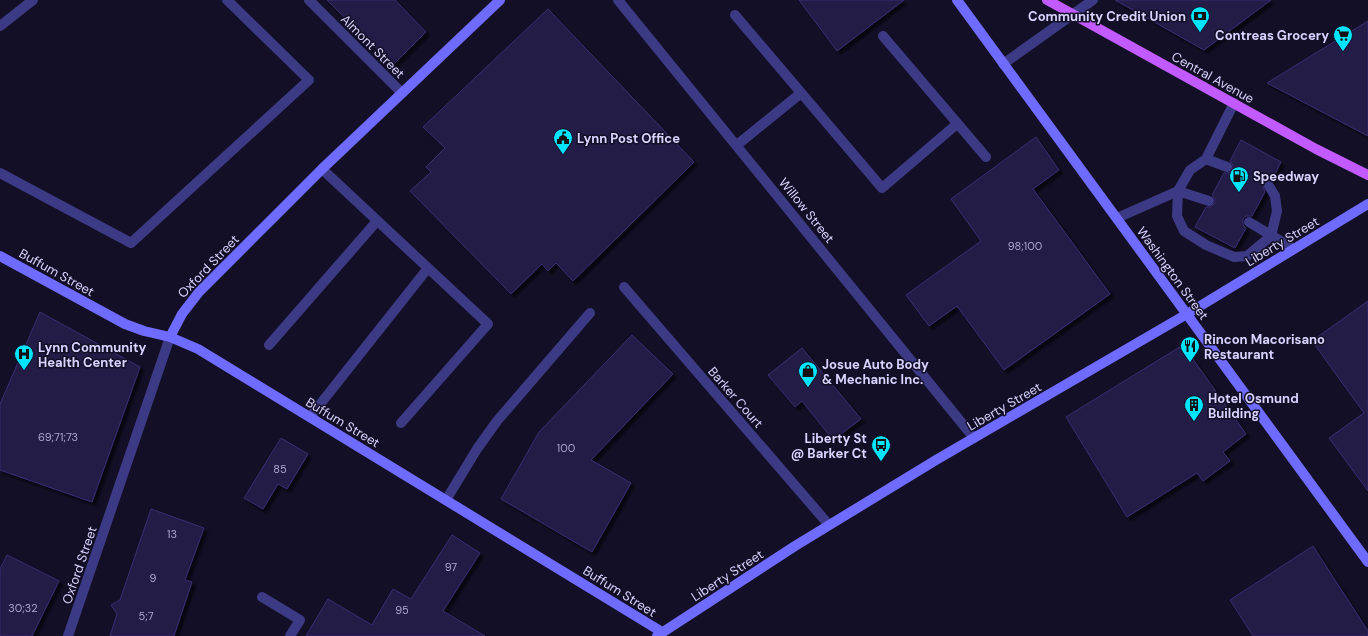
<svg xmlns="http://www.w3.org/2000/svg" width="1368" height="636" font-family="'DM Sans',sans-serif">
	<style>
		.building { fill: #241b47; stroke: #3b2d73; filter: url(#shadow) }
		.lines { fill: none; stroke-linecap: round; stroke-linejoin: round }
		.service { stroke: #3d3a85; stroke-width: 10 }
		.minor { stroke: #3d3a85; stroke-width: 10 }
		.tertiary { stroke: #3d3a85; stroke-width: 10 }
		.secondary { stroke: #6f6bff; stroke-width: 10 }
		.primary { stroke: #c25bff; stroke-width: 10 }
		.labels { text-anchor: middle; stroke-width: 3; stroke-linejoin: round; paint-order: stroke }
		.number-label { font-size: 11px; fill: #aca6d1 }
		.poi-label { font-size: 13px; font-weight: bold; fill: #d9d4ff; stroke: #130f26; text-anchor: start }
		.street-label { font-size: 13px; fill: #d9d4ff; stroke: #130f26 }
	</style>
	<defs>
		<filter id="shadow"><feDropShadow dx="3.5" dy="3.5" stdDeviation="1" flood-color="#0009"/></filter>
	</defs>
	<rect width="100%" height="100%" fill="#130f26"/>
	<!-- building -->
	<path class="building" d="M327,0H395L426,32L393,65Z
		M799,0H904L837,51Z
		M1115,0H1271L1204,50Z
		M548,9L694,162L573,281L556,263L548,271L542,264L511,294L410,191L431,172L426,167L445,148L423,127Z
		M1368,21V136L1267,83Z
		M1036,137L1059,170L1033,189L1110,294L1004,370L957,306L929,326L906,295L981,241L951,199Z
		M1241,140L1281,162L1272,180H1266L1263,183V186L1265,192L1252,216H1246L1243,219V225L1246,228L1235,248L1195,227L1206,207H1211L1215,203V199L1212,195L1224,173H1228L1233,170V166L1230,161Z
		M1368,301V491L1329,438L1364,413L1312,341Z
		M40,312L140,367L92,502L0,470V404Z
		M632,335L673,374L591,460L631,483L592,552L501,499L539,432Z
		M1183,345L1246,434L1223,452L1230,461L1203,481L1197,473L1127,517L1066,417Z
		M802,348L861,419L833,440L802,401L795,407L768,375Z
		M281,438L308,454L287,489L278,484L263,509L244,498Z
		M151,509L204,528L185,580L192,582L174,636H110L117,614L111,605L120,600Z
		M452,535L480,553L443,611L485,636H306L328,599L372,625L393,589L411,599Z
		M1313,546L1368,631V636H1253L1230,600Z
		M7,555L59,581L32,636H0V569Z"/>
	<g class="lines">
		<!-- service -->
		<path class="service" d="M735,15L882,188L957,124
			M0,26L33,0
			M883,36L986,157
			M737,145L801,93
			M1206,159L1234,103
			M1227,167L1206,159L1190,170L1178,191L1177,216L1184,231L1206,245L1234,257L1247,256L1271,236L1277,211L1275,196L1269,186
			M322,169L488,324L401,423
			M0,173L131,243L309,80L227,0
			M1117,218L1178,191L1209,201
			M1249,222L1294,249
			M269,345L377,221
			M310,417L428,268
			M446,500L477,449L497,421L590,313
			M262,597L300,620L290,636"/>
		<!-- minor -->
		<path class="minor" d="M309,0L402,93
			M1003,64L1093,0
			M624,287L829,525
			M68,636L170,337"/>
		<!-- tertiary -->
		<path class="tertiary" d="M618,0L974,438"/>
		<!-- secondary -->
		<path class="secondary" d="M957,0L1368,562
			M0,256L125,324L144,331L170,337L198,349L662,632
			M170,337L182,314L199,292L322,169L500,0
			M657,636L795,546L936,460L1187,314L1368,204"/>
		<!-- primary -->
		<path class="primary" d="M1047,0L1316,149L1368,175"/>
	</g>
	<!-- icons -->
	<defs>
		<g id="bank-pin" transform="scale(1)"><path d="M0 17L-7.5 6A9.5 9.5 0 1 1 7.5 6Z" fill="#00e5ff" stroke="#130f26"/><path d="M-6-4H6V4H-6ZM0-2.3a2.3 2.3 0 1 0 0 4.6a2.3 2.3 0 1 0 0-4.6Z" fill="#111"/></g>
		<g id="supermarket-pin" transform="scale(1)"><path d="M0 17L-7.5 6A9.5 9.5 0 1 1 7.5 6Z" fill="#00e5ff" stroke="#130f26"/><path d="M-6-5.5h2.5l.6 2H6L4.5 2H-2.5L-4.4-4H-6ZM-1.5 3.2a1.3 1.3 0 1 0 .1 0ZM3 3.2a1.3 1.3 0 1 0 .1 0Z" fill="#111"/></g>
		<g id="civic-pin" transform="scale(1)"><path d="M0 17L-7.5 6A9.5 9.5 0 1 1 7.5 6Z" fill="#00e5ff" stroke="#130f26"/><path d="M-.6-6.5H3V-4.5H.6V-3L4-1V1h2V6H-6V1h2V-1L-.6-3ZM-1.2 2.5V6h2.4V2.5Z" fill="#111"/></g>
		<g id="fuel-pin" transform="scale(1)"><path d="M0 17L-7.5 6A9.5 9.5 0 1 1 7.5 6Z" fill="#00e5ff" stroke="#130f26"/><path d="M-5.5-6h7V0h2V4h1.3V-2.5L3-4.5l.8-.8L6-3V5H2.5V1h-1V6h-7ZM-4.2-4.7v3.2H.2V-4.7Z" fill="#111"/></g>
		<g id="restaurant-pin" transform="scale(1)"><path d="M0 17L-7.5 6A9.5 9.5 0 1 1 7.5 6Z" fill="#00e5ff" stroke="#130f26"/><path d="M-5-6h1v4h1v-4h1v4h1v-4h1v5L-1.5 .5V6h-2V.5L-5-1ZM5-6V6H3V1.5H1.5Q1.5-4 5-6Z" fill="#111"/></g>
		<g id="hospital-pin" transform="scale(1)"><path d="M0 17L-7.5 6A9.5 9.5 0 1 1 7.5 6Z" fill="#00e5ff" stroke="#130f26"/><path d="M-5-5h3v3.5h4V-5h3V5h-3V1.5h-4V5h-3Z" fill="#111"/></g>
		<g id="shop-pin" transform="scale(1)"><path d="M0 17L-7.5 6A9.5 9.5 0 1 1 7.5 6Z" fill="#00e5ff" stroke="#130f26"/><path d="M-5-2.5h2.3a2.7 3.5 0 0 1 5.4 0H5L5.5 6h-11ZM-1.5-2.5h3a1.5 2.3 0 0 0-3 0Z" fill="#111"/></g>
		<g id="building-pin" transform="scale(1)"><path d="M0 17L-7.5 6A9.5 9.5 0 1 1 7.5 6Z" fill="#00e5ff" stroke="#130f26"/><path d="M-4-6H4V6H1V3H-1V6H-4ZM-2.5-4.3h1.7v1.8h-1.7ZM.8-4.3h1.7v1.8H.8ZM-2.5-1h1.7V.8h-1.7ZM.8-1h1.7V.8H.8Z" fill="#111"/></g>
		<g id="bus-pin" transform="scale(1)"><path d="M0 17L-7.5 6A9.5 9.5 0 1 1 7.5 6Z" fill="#00e5ff" stroke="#130f26"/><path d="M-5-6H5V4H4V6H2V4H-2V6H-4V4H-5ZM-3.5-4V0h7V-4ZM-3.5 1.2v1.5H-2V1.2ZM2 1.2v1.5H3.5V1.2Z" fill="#111"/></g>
	</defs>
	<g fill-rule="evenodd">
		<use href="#bank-pin" x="1200" y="16"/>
		<use href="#supermarket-pin" x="1343" y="35"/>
		<use href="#civic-pin" x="563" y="138"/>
		<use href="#fuel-pin" x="1239" y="176"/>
		<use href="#restaurant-pin" x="1190" y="346"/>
		<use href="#hospital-pin" x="24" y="354"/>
		<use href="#shop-pin" x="808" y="371"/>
		<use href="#building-pin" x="1194" y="405"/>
		<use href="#bus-pin" x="881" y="445"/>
	</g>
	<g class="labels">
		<!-- number labels -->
		<g class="number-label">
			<text x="1025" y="250">98;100</text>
			<text x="58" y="441">69;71;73</text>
			<text x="566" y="452">100</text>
			<text x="280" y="473">85</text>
			<text x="172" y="538">13</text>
			<text x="451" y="571">97</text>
			<text x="153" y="582">9</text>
			<text x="23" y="612">30;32</text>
			<text x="402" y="614">95</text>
			<text x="146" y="620">5;7</text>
		</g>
		<!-- poi labels -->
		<g class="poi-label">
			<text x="1186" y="21" text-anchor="end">Community Credit Union</text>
			<text x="1329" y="40" text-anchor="end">Contreas Grocery</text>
			<text x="577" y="143">Lynn Post Office</text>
			<text x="1253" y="181">Speedway</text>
			<text x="1204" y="344">Rincon Macorisano<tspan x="1204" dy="15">Restaurant</tspan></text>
			<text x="38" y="352">Lynn Community<tspan x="38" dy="15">Health Center</tspan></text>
			<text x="822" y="369">Josue Auto Body<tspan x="822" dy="15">&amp; Mechanic Inc.</tspan></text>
			<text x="1208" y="403">Hotel Osmund<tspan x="1208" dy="15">Building</tspan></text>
			<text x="867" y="443" text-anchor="end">Liberty St<tspan x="867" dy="15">@ Barker Ct</tspan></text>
		</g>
		<!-- street labels -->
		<g class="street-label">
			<text transform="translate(373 46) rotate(45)" y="5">Almont Street</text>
			<text transform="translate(1213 77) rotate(29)" y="5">Central Avenue</text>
			<text transform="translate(807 210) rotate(51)" y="5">Willow Street</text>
			<text transform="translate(1282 241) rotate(-31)" y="5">Liberty Street</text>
			<text transform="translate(208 266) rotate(-46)" y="5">Oxford Street</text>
			<text transform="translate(57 272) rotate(29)" y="5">Buffum Street</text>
			<text transform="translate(1173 273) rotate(54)" y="5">Washington Street</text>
			<text transform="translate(736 397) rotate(49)" y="5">Barker Court</text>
			<text transform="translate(1004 406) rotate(-30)" y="5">Liberty Street</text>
			<text transform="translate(343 422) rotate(31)" y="5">Buffum Street</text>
			<text transform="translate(79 565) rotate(-71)" y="5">Oxford Street</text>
			<text transform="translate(727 575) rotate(-33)" y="5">Liberty Street</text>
			<text transform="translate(620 591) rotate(32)" y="5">Buffum Street</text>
		</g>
	</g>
</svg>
